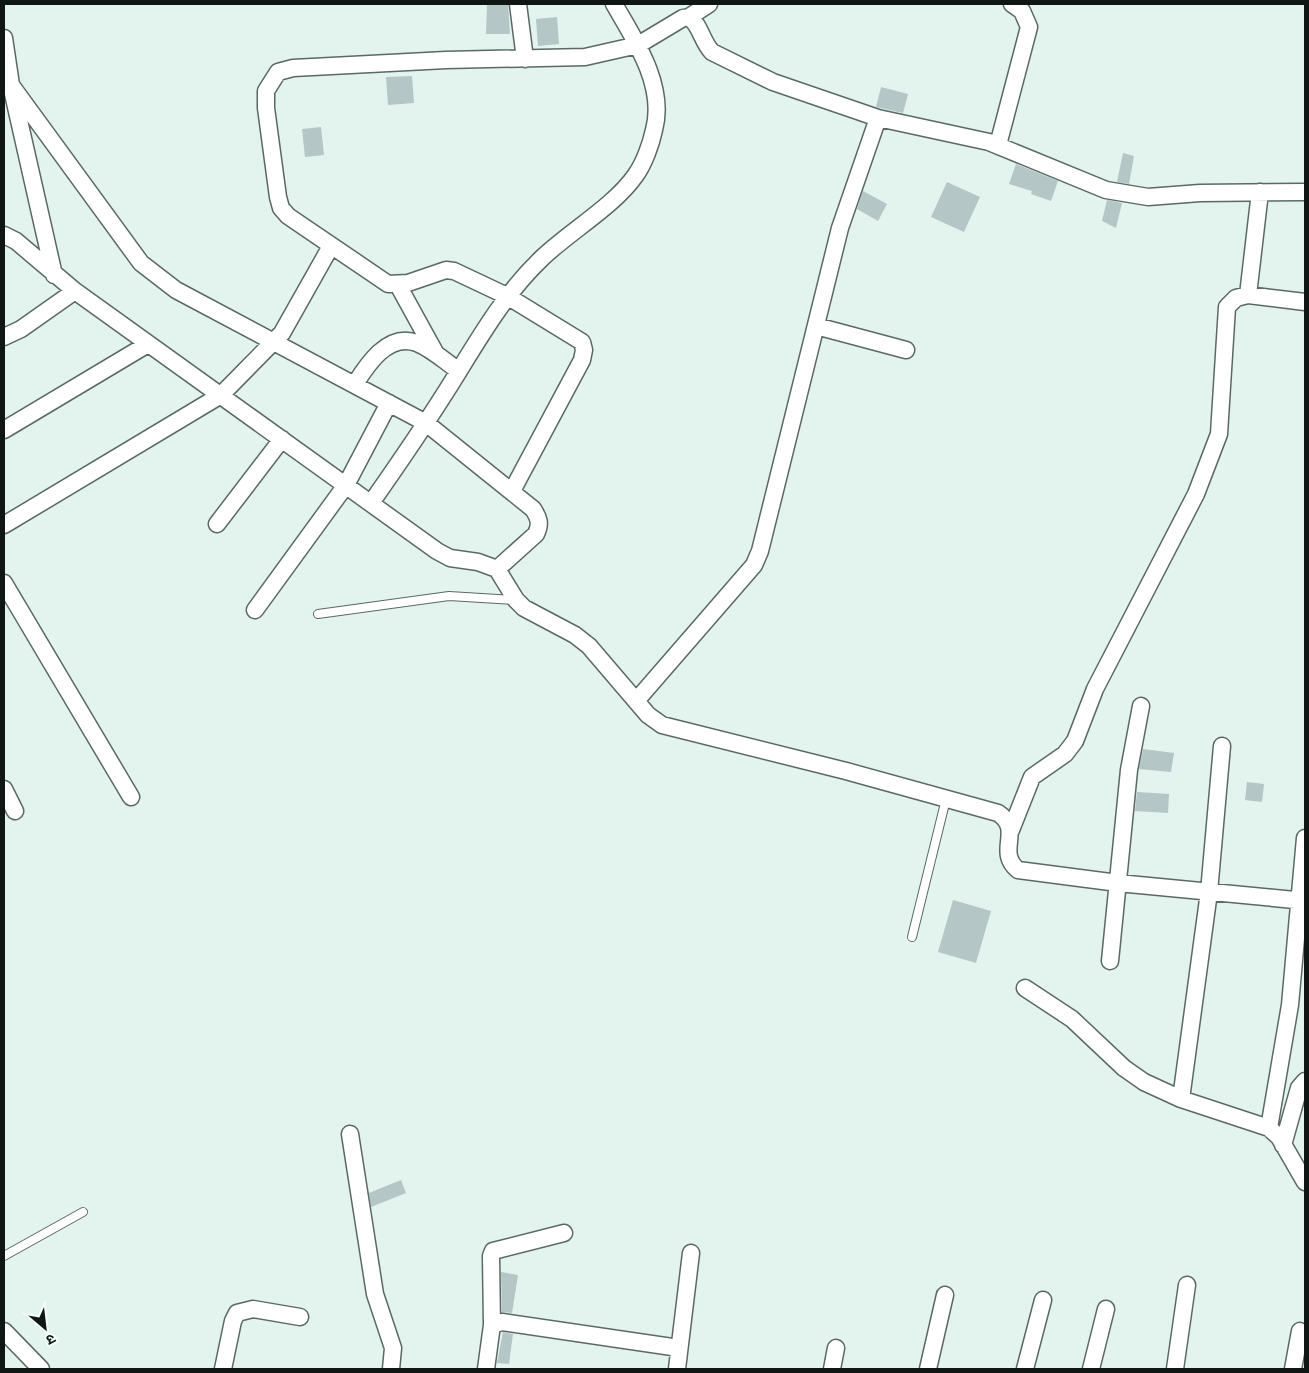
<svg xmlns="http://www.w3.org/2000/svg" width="1309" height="1373" font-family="Roboto,'Noto Sans Devanagari',sans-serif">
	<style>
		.building { fill: #b4c6c6 }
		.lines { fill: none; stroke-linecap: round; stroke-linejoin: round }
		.lane-casing { stroke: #5a6964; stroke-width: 10 }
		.street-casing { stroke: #5a6964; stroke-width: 19 }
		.lane { stroke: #fff; stroke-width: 8 }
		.street { stroke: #fff; stroke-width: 16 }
	</style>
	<rect width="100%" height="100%" fill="#e3f3ed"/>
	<!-- building -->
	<path class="building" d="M487,4H508L510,34H486Z
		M557,17L559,44L538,46L536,19Z
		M412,76L414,103L388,105L386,77Z
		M881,87L908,94L903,113L876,107Z
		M321,127L324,155L305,157L302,129Z
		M1123,153L1134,156L1129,184L1117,182Z
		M1016,164L1058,181L1051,201L1031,194L1032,191L1009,184Z
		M947,182L980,197L964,232L931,217Z
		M863,191L887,204L878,221L857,209Z
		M1107,200L1122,203L1116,228L1102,221Z
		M1143,749L1174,753L1171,772L1139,769Z
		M1247,782L1264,784L1262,802L1245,800Z
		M1137,792L1169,794L1168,813L1135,811Z
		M953,900L991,911L976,963L938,952Z
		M401,1180L406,1193L371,1207L369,1193Z
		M501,1272L518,1275L512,1313L502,1312Z
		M503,1332L513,1334L509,1364L497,1363Z"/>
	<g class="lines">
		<!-- lane casing -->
		<g class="lane-casing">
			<path id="lane" d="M318,614L449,596L516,600
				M912,937L946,799
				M4,1256L83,1212"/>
		</g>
		<!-- street casing -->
		<g class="street-casing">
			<path id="street" d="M518,4L525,59
				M689,17L709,4
				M4,38L11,85L54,275
				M11,85L141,263L176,290L426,423L533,509C539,518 541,524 536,534L497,569
				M998,145L1029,27L1022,11L1012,4
				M4,235L16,241L75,291L437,551L450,558L478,562L497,569L516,600L524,608L575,635L589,646L648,715L662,725L846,771L998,813C1024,830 995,851 1018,870L1118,883L1305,901
				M398,285L436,354
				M1248,295L1260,192
				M816,326L906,350
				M4,337L21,329L75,291
				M355,384C367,365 388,332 417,343C432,349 446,362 459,371
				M4,430L148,344
				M512,491L582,360L584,350L582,342L507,296L454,271L446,270L408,283L388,284L288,216L281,208L278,197L266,108V91L278,72L293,68L446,60L585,57L638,45L683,18L689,17C700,24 702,42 712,52L773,82L878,118L989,142L1106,190L1148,197L1200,193L1305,192
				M371,503C397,466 423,428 447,390C476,344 502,296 542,258C569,232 614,206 635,176C644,164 651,144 654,130C666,86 635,40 614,4
				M217,524L282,439
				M4,525L221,395L282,333L331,246
				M4,583L131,797
				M255,610L346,485L389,403
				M636,701L754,565L760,551L840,228L878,118
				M4,789L15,811
				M1011,830L1032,777L1065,754L1075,741L1095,689L1196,494L1219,434L1227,307L1236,298L1248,295L1305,302
				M1110,961L1129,770L1141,706
				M1025,988L1072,1019L1124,1068L1144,1082L1181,1099L1269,1128L1279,1137L1305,1182
				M1181,1099L1209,892L1222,746
				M1269,1128L1290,1005L1305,838
				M350,1134L375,1294L393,1348L391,1369
				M1283,1145L1299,1088L1305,1081
				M492,1325L491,1256L493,1251L564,1233
				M4,1331L41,1369
				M223,1369L233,1321L237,1313L253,1309L300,1317
				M486,1369L492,1325L502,1322L679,1348
				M677,1369L691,1253
				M832,1369L836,1348
				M928,1369L945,1295
				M1025,1369L1043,1300
				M1091,1369L1106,1309
				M1175,1369L1187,1285
				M1293,1369L1300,1331"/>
		</g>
		<!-- lane -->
		<use href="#lane" class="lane"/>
		<!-- street -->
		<use href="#street" class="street"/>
	</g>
	<!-- border -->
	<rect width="1309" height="1373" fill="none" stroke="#101614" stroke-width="10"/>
	<!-- north arrow -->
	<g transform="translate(45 1328) rotate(152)" stroke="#f5fffb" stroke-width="4" paint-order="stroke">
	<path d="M0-4L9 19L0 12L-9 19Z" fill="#101614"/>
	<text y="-8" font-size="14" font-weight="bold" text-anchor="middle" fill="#101614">उ</text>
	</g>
</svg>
